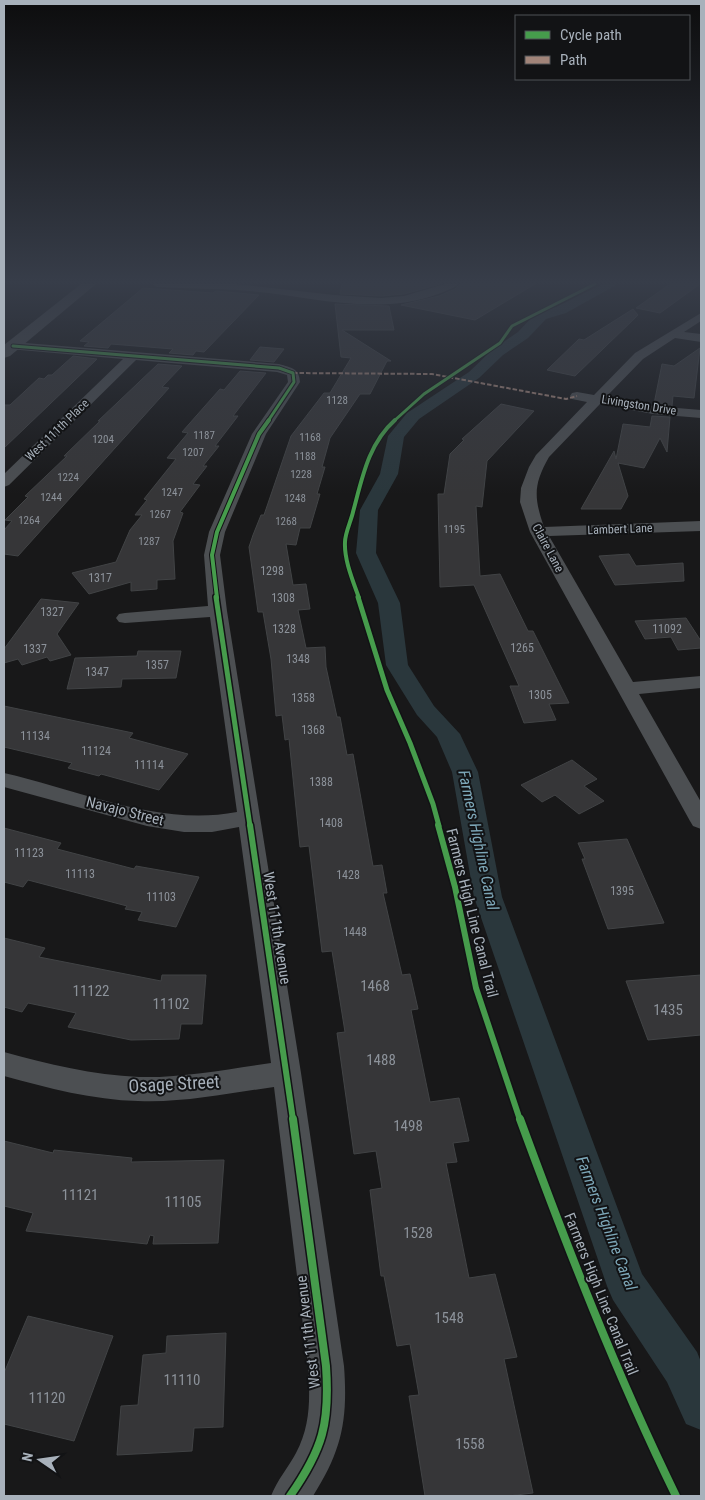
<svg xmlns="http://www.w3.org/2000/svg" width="705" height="1500" font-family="'Roboto Condensed',sans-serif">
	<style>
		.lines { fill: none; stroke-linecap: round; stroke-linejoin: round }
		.canal { fill: #2a373c; fill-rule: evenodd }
		.building { fill: #363638; stroke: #414345 }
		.street { fill: #4c4f52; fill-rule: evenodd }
		.secondary { fill: #4a4d50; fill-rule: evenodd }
		.quiet { stroke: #a18479; stroke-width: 2; stroke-dasharray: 4.5 2; stroke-linecap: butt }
		.cycleway-far4-casing { stroke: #121315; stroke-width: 5 }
		.cycleway-far3-casing { stroke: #121315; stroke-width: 6 }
		.cycleway-far2-casing { stroke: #121315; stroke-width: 8 }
		.cycleway-far1-casing { stroke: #121315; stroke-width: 9 }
		.cycleway-casing { stroke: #121315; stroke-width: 11 }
		.cycleway-far4 { stroke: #469c4c; stroke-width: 3 }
		.cycleway-far3 { stroke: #469c4c; stroke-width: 4 }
		.cycleway-far2 { stroke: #469c4c; stroke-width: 5 }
		.cycleway-far1 { stroke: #469c4c; stroke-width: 6 }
		.cycleway { stroke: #469c4c; stroke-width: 8 }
		.labels { text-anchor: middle; stroke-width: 4; stroke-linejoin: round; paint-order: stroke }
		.far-number-label { font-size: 11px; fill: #8c929a }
		.far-street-label { font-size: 12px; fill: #a8b1bb; stroke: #121315 }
		.number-label { font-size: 12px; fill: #8c929a }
		.street-label { font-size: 15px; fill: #a8b1bb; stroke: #121315 }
		.near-number-label { font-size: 15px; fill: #8c929a }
		.water-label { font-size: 16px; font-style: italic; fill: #7da7b8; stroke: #121315 }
		.near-street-label { font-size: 18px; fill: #a8b1bb; stroke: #121315 }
	</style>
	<rect width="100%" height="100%" fill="#181819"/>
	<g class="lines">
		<!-- canal -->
		<path class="canal" d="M603,284H618L566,313L546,319L528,338L503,355L479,378L419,419L404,437L398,474L378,510L376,553L400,603L408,665L434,706L460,734L478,772L502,897L642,1274L697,1352L701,1362V1430L686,1424L667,1382L613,1300L607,1286L474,897L452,772L437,737L417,715L386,665L378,603L356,553L360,510L380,474L388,436L407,413L469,372L493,349L518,332L536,313L556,307Z"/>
	</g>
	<!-- building -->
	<path class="building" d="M342,284H440L404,294L381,296L340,294Z
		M460,284H535L475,320L401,305L439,296L455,289Z
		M670,284H700L660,313L636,308Z
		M143,288L213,293L216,291L259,295L204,352L196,351L193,355L169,353L173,349L111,344L108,348L84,346L89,342L80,341Z
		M335,304L389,306L394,330H342L391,361H387L370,394H360L330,438L322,467H325L317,494H320L310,528H300L296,545L286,544L293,585L306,584L310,609L298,610L306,648L325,647L326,667L337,717H340L347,755L353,754L373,866L382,865L387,893H383L402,975L410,974L418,1009L411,1010L430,1102L459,1098L469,1141L453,1143L457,1162L446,1163L469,1278L495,1274L517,1357L504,1359L533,1493L508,1496H425L409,1396L419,1395L410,1344L397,1346L384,1276H381L370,1190L382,1188L376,1151L354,1154L337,1033L345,1032L332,951L322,952L309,846L300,847L289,739L285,740L282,715L276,716L271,659L263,612H258L249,547L253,535L261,515H264L291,436L324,393H330L351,358L341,357Z
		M633,309L638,315L635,318L575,376L547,370L579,339L584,340Z
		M260,347L284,349L274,362L250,360Z
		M700,348L694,398L673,396L672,406L654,404L662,364L674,366Z
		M73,356L97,359L4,448V405H10L39,378L44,379L48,375H52Z
		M158,364L182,366L162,387L169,388L18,556L4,554V530L12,521L5,520L28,497L25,496L67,456H64L100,421H98Z
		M240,371L266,373L233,416H238L215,446H219L203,466H207L193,484L200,485L180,512L183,513L173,541L175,579L157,580V589L131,591V582L89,594L72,573L116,562L130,530L142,515H135L147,500L144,499L176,459L167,458L188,433L182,432L220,389L224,390Z
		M501,404L534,411L487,461L482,507L476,506L480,576L500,574L528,631H533L569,703L549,704L556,720L524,723L510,686H519L474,585L440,587L438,494H444L450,454L464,440L462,439Z
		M652,416L670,417L667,452L660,438L644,468L618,463L628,496L621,509H581L614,451L616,459L623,424L650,427Z
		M629,554L636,566L683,563L684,581L615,585L599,556Z
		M41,599L79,603L57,634L71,655L50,661L47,657L22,665L18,659L4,663V649Z
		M686,618L701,641V648L678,650L671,637L645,639L635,621Z
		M138,651H181L176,678L122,679L121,687L67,689L75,658L137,656Z
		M4,706L133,733L129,738L188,754L159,790L101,774L99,776L68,768L72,763L4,747Z
		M572,760L597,779L584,786L604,801L579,814L555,795L542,802L521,785Z
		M4,828L61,843L57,849L134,869L136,866L199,877L176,927L138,920L142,912L125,909L127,906L28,880L23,887L4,882Z
		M627,839L664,923L608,929L582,859H585L578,843Z
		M4,938L45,948L39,957L161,981L162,975H206L202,1024H181L179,1039L131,1040L68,1027L76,1013L28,1003L22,1012L4,1007Z
		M701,975V1035L648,1040L626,981Z
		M4,1141L53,1153L54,1150L132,1158L131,1162L224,1160L218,1243L153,1244L154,1236L150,1235L147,1244L26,1231L33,1213L4,1206Z
		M28,1316L113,1336L74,1441L4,1424V1373Z
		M226,1333L223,1427L194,1428L192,1451L117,1455L121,1406L138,1405L143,1355L166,1353L167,1336Z"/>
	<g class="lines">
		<!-- street -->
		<path class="street" d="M152,284H235L334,295L381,298L404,296L445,284H458C453,289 445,291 438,294C377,317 311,296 249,291C218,288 188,289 157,287Z
			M701,313V321L684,332L701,334V342L675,338L643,359L606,397L653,406L701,410V418L653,414L600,404L549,457C533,485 534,498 544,527L701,521V531L549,536L633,682L701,676V688L639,694L701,802V829L693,826L690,821L530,532L520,502L521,488L529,467L536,455L587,402L572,399L570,396L572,393L577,392L594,395L635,353Z
			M13,342L279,364C292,368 299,368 300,382L266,434L225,532L220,555L227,611L301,1073L344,1366C348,1420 342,1450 313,1496H271C277,1480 288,1468 296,1453C311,1425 310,1397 308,1366L274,1087C229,1093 184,1103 138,1101C93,1100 48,1088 4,1076V1052C48,1064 93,1075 139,1077C183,1078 227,1069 271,1063L239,827L212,832H184L147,826L4,787V773C80,790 158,827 237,812L210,617L125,623L119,622L116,618L119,614L125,613L208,606L204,555L209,532L252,434L288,382L287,375L277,372L136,360L9,485L4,487V474L123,359L9,349L7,346L9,343Z"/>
		<!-- secondary -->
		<path class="secondary" d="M81,284H96L10,356L4,358V345Z"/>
		<!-- quiet -->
		<path class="quiet" d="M293,373L432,374L566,399L577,396"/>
		<!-- cycleway-far4 casing -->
		<g class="cycleway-far4-casing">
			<path id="cycleway-far4" d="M13,346L279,368L293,373L294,382L268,421
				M394,421L424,394L500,343L512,326L595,284"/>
		</g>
		<!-- cycleway-far3 casing -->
		<g class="cycleway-far3-casing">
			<path id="cycleway-far3" d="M217,598L212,555L217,532L259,434L269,420
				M359,598C353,581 344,560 345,542C345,533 351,521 353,512C362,479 368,444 395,420"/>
		</g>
		<!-- cycleway-far2 casing -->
		<g class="cycleway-far2-casing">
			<path id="cycleway-far2" d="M216,597L250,826
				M358,597L387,690L410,743L433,804L439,826"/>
		</g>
		<!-- cycleway-far1 casing -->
		<g class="cycleway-far1-casing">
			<path id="cycleway-far1" d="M250,825L293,1120
				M438,825L455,887L476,988L520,1120"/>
		</g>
		<!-- cycleway casing -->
		<g class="cycleway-casing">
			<path id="cycleway" d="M520,1119C567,1247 616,1373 676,1496
				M290,1496C323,1449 330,1423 326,1366L293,1119"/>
		</g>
		<!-- cycleway-far4 -->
		<use href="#cycleway-far4" class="cycleway-far4"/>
		<!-- cycleway-far3 -->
		<use href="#cycleway-far3" class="cycleway-far3"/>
		<!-- cycleway-far2 -->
		<use href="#cycleway-far2" class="cycleway-far2"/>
		<!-- cycleway-far1 -->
		<use href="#cycleway-far1" class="cycleway-far1"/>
		<!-- cycleway -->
		<use href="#cycleway" class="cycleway"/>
	</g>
	<!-- sky -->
	<linearGradient id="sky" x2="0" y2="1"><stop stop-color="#0d0d0e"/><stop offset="0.57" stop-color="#373d49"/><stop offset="1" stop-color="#373d49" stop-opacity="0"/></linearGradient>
	<rect width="705" height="494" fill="url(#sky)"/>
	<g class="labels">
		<!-- far-number labels -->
		<g class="far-number-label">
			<text x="337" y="404">1128</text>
			<text x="204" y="439">1187</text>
			<text x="310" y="441">1168</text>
			<text x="103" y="443">1204</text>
			<text x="193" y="456">1207</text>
			<text x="305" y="460">1188</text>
			<text x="301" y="478">1228</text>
			<text x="68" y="481">1224</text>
			<text x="172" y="496">1247</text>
			<text x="51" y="501">1244</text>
			<text x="295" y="502">1248</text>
			<text x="160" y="518">1267</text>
			<text x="29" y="524">1264</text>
			<text x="286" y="525">1268</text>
			<text x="454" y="533">1195</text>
			<text x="149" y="545">1287</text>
		</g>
		<!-- far-street labels -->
		<g class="far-street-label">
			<text transform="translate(639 405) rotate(9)" y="4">Livingston Drive</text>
			<text transform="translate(57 430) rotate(-44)" y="4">West 111th Place</text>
			<text transform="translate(620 529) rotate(-2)" y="4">Lambert Lane</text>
			<text transform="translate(548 548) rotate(62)" y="4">Claire Lane</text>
		</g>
		<!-- number labels -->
		<g class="number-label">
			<text x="272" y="575">1298</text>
			<text x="100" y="582">1317</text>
			<text x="283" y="602">1308</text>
			<text x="52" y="616">1327</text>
			<text x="284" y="633">1328</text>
			<text x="667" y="633">11092</text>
			<text x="522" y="652">1265</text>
			<text x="35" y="653">1337</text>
			<text x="298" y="663">1348</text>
			<text x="157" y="669">1357</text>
			<text x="97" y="676">1347</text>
			<text x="540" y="699">1305</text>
			<text x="303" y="702">1358</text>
			<text x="313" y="734">1368</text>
			<text x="35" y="740">11134</text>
			<text x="96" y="755">11124</text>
			<text x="149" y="769">11114</text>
			<text x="321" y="786">1388</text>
			<text x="331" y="827">1408</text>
			<text x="29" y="857">11123</text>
			<text x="80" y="878">11113</text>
			<text x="348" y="879">1428</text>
			<text x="622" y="895">1395</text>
			<text x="161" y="901">11103</text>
			<text x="355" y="936">1448</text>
		</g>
		<!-- street labels -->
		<g class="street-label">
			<text transform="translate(125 811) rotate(14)" y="5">Navajo Street</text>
			<text transform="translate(472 913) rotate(76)" y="5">Farmers High Line Canal Trail</text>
			<text transform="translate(277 928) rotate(81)" y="5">West 111th Avenue</text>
			<text transform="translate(601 1294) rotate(68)" y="5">Farmers High Line Canal Trail</text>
			<text transform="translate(308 1332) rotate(-97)" y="5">West 111th Avenue</text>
		</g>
		<!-- near-number labels -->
		<g class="near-number-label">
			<text x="375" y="991">1468</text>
			<text x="91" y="996">11122</text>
			<text x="171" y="1009">11102</text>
			<text x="668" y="1015">1435</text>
			<text x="381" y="1065">1488</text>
			<text x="408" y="1131">1498</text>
			<text x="80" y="1200">11121</text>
			<text x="183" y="1207">11105</text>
			<text x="418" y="1238">1528</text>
			<text x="449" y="1323">1548</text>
			<text x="182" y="1385">11110</text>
			<text x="47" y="1403">11120</text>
			<text x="470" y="1449">1558</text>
		</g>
		<!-- water labels -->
		<g class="water-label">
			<text transform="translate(479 840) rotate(78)" y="6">Farmers Highline Canal</text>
			<text transform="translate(607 1223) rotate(69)" y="6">Farmers Highline Canal</text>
		</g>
		<!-- near-street labels -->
		<g class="near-street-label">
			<text transform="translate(174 1084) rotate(-3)" y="6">Osage Street</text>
		</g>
	</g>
	<!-- border -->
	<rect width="705" height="1500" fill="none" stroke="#a8b1bb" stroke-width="10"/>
	<!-- legend -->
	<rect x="515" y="15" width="175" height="65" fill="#121315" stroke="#4e5257"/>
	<rect x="525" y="31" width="25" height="8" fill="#469c4c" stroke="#4e5257"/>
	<text x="560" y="40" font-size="15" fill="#a8b1bb">Cycle path</text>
	<rect x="525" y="56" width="25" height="8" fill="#a18479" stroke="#4e5257"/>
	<text x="560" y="65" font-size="15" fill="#a8b1bb">Path</text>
	<!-- north arrow -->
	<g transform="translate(40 1460) rotate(283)" stroke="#121315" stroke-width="4" paint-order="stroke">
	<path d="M0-4L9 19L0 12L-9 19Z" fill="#a8b1bb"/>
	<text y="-8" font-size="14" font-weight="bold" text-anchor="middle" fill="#a8b1bb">N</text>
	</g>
</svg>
